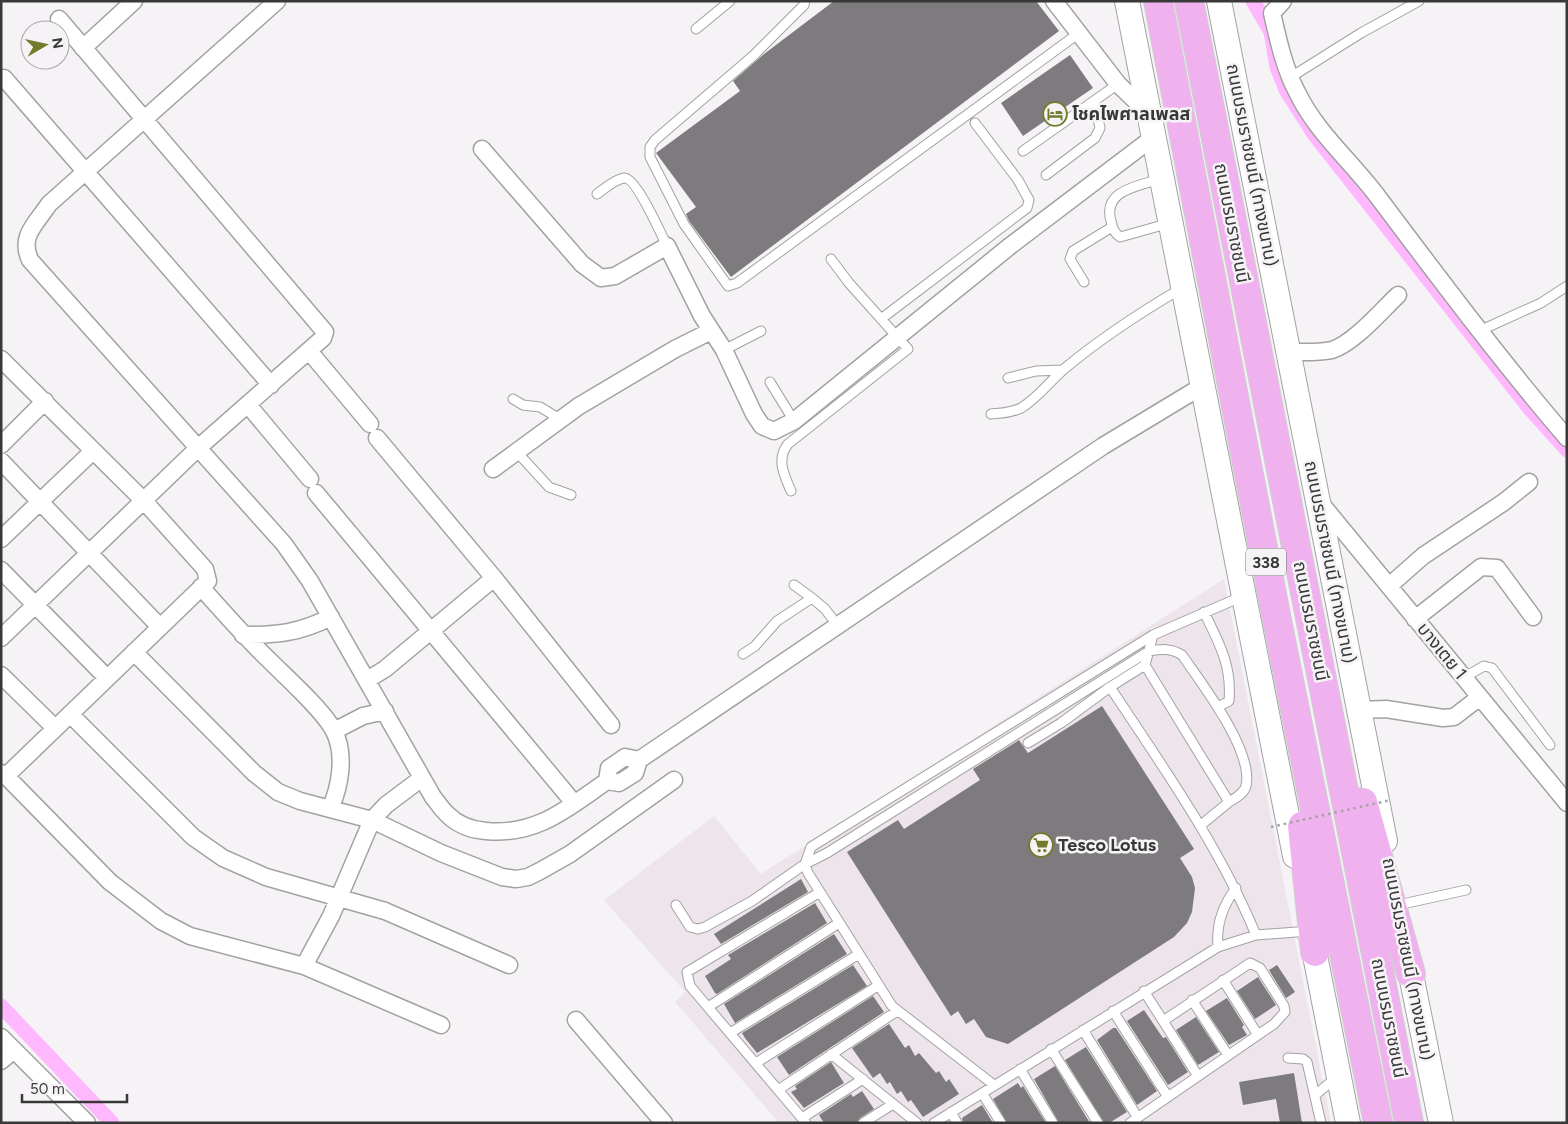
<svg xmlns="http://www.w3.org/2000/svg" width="1568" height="1124" font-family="Figtree,'Noto Sans Thai',sans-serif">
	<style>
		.built { fill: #ede4ec }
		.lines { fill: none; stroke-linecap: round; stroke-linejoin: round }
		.canal { stroke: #ffb8fd; stroke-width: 15 }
		.building { fill: #7d7b7d }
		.lane-casing { stroke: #a4a1a3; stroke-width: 11 }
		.street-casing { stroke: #a4a1a3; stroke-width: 19 }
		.secondary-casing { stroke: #a4a1a3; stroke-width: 26 }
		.highway-casing { stroke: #cfcfcf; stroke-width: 30 }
		.lane { stroke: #fff; stroke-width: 9 }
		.street { stroke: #fff; stroke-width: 16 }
		.secondary { stroke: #fff; stroke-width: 24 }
		.highway { stroke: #f0b2ef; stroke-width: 28 }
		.path-bridge { stroke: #a4a2a4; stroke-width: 2.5; stroke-dasharray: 2.5 4; stroke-linecap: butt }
		.labels { text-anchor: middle; stroke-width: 5; stroke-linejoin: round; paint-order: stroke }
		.shield { fill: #f6f3f6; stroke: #727072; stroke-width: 1 }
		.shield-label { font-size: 16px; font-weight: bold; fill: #393839 }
		.poi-label { font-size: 18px; font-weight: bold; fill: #393839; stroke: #f6f3f6; text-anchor: start }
		.street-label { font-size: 18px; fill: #393839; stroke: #f6f3f6 }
	</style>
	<rect width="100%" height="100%" fill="#f6f3f6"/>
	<!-- built -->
	<path class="built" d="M1224,579L1331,1123H779L675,1002L685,992L604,900L714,816L761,874Z"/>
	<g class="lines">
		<!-- canal -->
		<path class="canal" d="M1253,1L1271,32L1277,67L1286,90L1314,134L1531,410L1567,450
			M1,1006L112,1123"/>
	</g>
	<!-- building -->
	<path class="building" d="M834,1H1036L1059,31L731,277L689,221L686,214L696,207L656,153L740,91L733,81L764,54Z
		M1070,55L1093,88L1023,136L1001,103Z
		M1102,706L1194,849L1180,858L1192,877L1195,888L1192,912L1187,923L1174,937L1008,1044L986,1037L974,1019L966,1024L958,1011L951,1016L847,852L898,820L904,829L980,780L973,769L1019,740L1028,753Z
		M801,879L808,892L721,944L714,934Z
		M815,903L827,923L717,994L715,993L705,976L731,959L728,955Z
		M834,934L847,954L735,1023L724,1004Z
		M853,965L867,986L757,1053L745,1038L742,1033Z
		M1277,965L1295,992L1286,998L1269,970Z
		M1258,977L1276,1005L1255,1019L1237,991Z
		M873,996L884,1012L789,1075L777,1057Z
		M1227,998L1244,1025L1242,1027L1247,1035L1229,1045L1206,1011Z
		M1144,1010L1163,1038L1166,1037L1188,1072L1168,1085L1127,1021Z
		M1196,1017L1219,1052L1198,1065L1176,1030Z
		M889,1024L905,1048L909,1045L915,1056L919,1053L936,1073L939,1071L946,1082L949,1079L959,1094L923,1117L911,1100L908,1102L901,1091L897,1094L890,1082L887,1084L880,1073L873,1078L852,1048Z
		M1113,1028H1116L1157,1091L1137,1105L1097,1040Z
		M1086,1047L1127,1112L1109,1123H1104L1065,1060Z
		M831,1062L844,1083L804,1108L791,1092L797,1089L795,1086Z
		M1055,1066L1090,1123H1059L1034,1079Z
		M1294,1073L1302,1123H1280L1276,1099L1243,1105L1239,1082Z
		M1018,1083L1021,1088L1023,1086L1046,1123H1007L993,1099Z
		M862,1091L874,1109L860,1118L857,1123H824L819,1115L851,1094L853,1097Z
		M982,1105L993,1123H963L962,1118Z"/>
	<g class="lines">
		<!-- lane casing -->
		<g class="lane-casing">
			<path id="lane" d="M805,1L804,5L753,56L655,140L650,147V157L684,224L728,286L737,283L1079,33
				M696,29L730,1
				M1291,77L1361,33L1419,1
				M1023,151L1118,84
				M1046,175L1095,138L1100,128L1094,101
				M1160,179C1139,186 1102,190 1111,221C1112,227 1114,233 1120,237L1170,223
				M597,194C604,189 615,179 624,178C636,177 661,234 667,246
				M1084,282L1070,259L1073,251L1112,227
				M881,319L1027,208L1029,200L1018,180L975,123
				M1479,331L1541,303L1567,286
				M724,350L761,331
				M1008,378L1036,371L1063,370
				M770,382L794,421
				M513,399L523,405L540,407L560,419
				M991,414C1001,413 1011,413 1021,408C1038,398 1049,382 1064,369C1100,339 1141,312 1182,288
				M516,451L549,487L571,495
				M791,491C784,475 776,459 788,444L908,349L849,283L831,259
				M794,585L812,598
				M1204,612C1219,643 1232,665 1229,701L1218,707
				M743,654L755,646L777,621L812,598L825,609L838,626
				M1145,665L1229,802L1201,825
				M1463,678L1484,666L1492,668L1550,745
				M1028,743L1061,723L1110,687
				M676,905L690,927L698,929L705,927L752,901L805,864L827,853L1149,651C1162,649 1171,648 1182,655C1202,684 1254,751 1246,786C1244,794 1235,798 1229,802
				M1398,905L1466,890
				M1256,935L1310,931
				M1218,947C1216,926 1223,905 1236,888
				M1223,980L1258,1035
				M1144,991L1198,1076
				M1192,1000L1228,1055
				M708,1007L839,923
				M1113,1011L1168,1097
				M1083,1030L1138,1118
				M730,1033L859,954
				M1051,1049L1098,1123
				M831,1054L917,1123
				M1288,1058L1303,1059L1307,1062L1321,1123
				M756,1063L879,985
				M1020,1069L1053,1123
				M994,1085L892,1006L808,873L805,864L811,847L1153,635
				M778,1090L897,1011
				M982,1093L1001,1123
				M1315,1095L1337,1077
				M951,1112L957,1123
				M802,1118L863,1079
				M806,1123L690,986L687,972L820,892
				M863,1123L893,1104
				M934,1123L1218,947L1256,935C1219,846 1163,767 1110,687L1145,665L1153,635L1243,596
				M1130,1123L1274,1024L1285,1012L1284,1006L1260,968L1250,963L1163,1021"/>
		</g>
		<!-- street casing -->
		<g class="street-casing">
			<path id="street" d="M277,1L49,204C36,224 19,236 30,260L284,544L310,581L433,797C438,803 442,810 448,815C458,825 473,830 486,831C537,836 569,807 607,781L619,783L635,773L639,760L1103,446L1204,385
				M1054,1L1118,84L1149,114
				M1283,1L1272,13C1278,39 1284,68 1297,92C1316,132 1351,161 1378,197C1439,278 1500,360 1567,438
				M83,48L134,1
				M4,78L271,385
				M482,149L582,264L601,278L615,276L667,246L702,316L724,350L754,414L762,426L774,431L794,421L1010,246L1155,136
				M309,351L370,424
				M1289,352C1303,352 1318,353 1332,350C1354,343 1381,311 1398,295
				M1,359L144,501L205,569L208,581L6,776L1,773
				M249,406L310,479
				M377,438L494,578L611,725
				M1,445L45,401
				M1,461L160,627
				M493,469L579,406L675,349L711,331
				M316,493L574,803
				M1319,501L1567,803
				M1,539L93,451
				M1,570L107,678
				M1389,586L1423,556L1504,502L1529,482
				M201,587C223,612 245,637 269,660C286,677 324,711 334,731C346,755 340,787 330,809
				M1415,619L1481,567L1497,568L1533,617
				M243,635C278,635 299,633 331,617
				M1,638L198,448L323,338L325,332L59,19
				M134,652L254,773L278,792L300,801L372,820L441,853L502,877L516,879L528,877L540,871L570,854L674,780
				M1,675L55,728
				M367,680L385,669L494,578
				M1360,710L1386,709L1443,718L1454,717L1480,697
				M70,714L193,837L223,858L266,877L385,911L509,965
				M334,731L363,716L385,711
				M6,776L110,882L161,921L190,936L304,966L441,1025
				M607,781L609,768L625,757L639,760
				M304,966L331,916L372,820L386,805L422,778
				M576,1020L664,1123
				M1,1037L87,1123
				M1,1061L14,1050"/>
		</g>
		<!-- secondary casing -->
		<g class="secondary-casing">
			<path id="secondary" d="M1127,1L1295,856
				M1219,1L1385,841
				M1311,935L1348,1123
				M1407,955L1441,1123"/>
		</g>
		<!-- highway casing -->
		<g class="highway-casing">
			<path id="highway" d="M1158,1L1276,615L1378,1123
				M1189,1L1409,1123
				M1363,802L1411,974
				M1302,826L1315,952"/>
		</g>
		<!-- lane -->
		<use href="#lane" class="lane"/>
		<!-- street -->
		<use href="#street" class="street"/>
		<!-- secondary -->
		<use href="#secondary" class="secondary"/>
		<!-- highway -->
		<use href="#highway" class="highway"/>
		<!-- path-bridge -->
		<path class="path-bridge" d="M1271,827L1391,800"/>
	</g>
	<!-- icons -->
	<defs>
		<g id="hotel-ring" transform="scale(1.25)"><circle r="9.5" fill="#f6f3f6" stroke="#707c29" stroke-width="1.5"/><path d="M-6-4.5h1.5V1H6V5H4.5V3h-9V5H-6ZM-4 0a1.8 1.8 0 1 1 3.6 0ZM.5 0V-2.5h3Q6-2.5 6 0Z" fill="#707c29"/></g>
		<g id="supermarket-ring" transform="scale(1.25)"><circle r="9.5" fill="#f6f3f6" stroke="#707c29" stroke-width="1.5"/><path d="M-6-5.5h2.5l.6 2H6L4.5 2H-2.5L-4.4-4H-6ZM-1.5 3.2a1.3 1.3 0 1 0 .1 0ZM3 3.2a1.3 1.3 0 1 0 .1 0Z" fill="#707c29"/></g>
	</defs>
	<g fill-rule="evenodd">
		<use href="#hotel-ring" x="1055" y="114"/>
		<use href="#supermarket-ring" x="1041" y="845"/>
	</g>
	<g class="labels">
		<!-- shield labels -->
		<rect class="shield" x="1246" y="548.5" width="40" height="27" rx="4"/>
		<g class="shield-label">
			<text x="1266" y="568">338</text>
		</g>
		<!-- poi labels -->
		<g class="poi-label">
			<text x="1072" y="120">โชคไพศาลเพลส</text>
			<text x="1058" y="851">Tesco Lotus</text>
		</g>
		<!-- street labels -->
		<g class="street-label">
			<text transform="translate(1252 165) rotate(79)" y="6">ถนนบรมราชชนนี (ทางขนาน)</text>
			<text transform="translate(1232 223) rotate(79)" y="6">ถนนบรมราชชนนี</text>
			<text transform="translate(1330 562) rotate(79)" y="6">ถนนบรมราชชนนี (ทางขนาน)</text>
			<text transform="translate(1311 621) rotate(79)" y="6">ถนนบรมราชชนนี</text>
			<text transform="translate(1442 651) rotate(51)" y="6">บางเตย 1</text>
			<text transform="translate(1408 959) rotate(79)" y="6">ถนนบรมราชชนนี (ทางขนาน)</text>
			<text transform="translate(1389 1018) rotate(79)" y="6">ถนนบรมราชชนนี</text>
		</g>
	</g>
	<!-- border -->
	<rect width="1568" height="1124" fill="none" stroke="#393839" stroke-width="5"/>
	<!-- north arrow -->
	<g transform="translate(45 45) rotate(81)"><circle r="24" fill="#f6f3f6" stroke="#aaa8aa"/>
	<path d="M0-4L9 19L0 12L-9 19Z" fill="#707c29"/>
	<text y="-8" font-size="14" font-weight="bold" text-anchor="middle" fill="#393839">N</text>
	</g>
	<!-- scale -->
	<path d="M22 1094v8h105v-8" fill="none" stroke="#393839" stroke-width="2.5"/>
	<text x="30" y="1094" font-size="15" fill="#393839" stroke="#f6f3f6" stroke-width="4" paint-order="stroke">50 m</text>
</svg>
